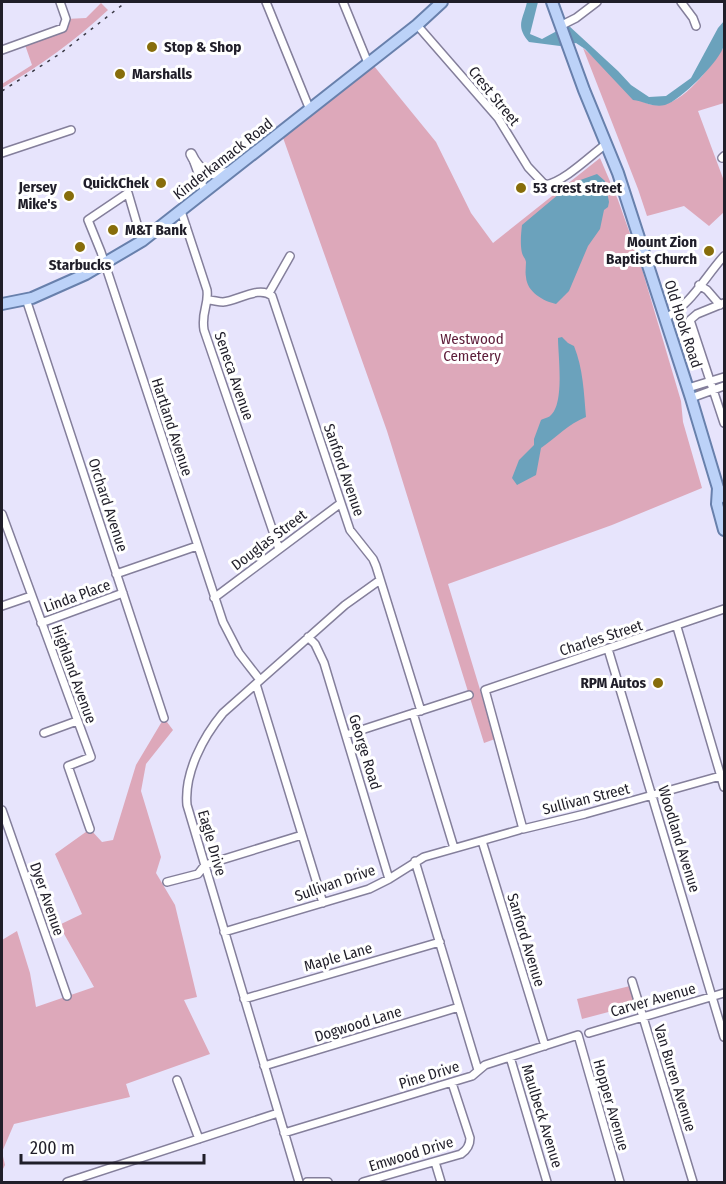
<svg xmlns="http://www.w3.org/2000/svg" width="726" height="1184" font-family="'Fira Sans Condensed',sans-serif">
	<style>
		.green { fill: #dda8ba }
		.water { fill: #6ba2bc }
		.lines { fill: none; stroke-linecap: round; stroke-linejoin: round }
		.minor-casing { stroke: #847f9b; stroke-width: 10 }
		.tertiary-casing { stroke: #847f9b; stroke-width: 12 }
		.primary-casing { stroke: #6880ac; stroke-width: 14 }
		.minor { stroke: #fff; stroke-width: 7 }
		.tertiary { stroke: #fff; stroke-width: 9 }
		.primary { stroke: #bcd2f8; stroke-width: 10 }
		.rail { stroke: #3b3946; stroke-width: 1.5; stroke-dasharray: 3 6; stroke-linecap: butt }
		.poi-dot { fill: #876d0b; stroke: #fff; stroke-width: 2 }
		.labels { text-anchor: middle; stroke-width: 6; stroke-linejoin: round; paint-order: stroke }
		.poi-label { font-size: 15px; font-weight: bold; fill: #201e29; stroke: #fff; text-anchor: start }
		.street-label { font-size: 15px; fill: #201e29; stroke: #fff }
		.park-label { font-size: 15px; fill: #5d1c39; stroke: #fff }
	</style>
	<rect width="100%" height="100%" fill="#e7e4fc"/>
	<!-- green -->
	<path class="green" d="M101,3L108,10C76,40 40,66 2,88V84L32,65L24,42L60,30L66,19L86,18Z
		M724,47V103L698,111L724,181V212L709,226L684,206L647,216L638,189L583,48L642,101C675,120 708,69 724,47Z
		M368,63L374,66L436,142L471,213L493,243L600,158L618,200L639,259L681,401L683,422L702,488L612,525L448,584L495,739L484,743L387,431L281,132Z
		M164,718L173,730L146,764L141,791L161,857L156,873L175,905L197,997L184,1000L210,1054L126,1084L130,1097L14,1124L2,1152L5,1165L2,1171V940L17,931L30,973L36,1007L94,987L59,925L82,914L55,854L90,829L102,842L113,840L136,765Z
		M630,986L635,1005L582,1019L577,999Z"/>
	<!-- water -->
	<path class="water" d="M527,2H538L530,34L542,39L568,25L618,71L631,85L649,97L666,96L691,78L718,28L724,21C724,29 726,38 724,45C721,60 680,101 665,105C653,108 644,101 633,100L585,49L576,43L560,46L529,42C515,26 523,20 527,2Z
		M597,174L605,181L609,202L608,207L604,210L600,229L588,246L569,291L556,304C543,301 527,292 526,277C525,272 526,267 526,262C525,257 524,259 522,253C520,244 521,234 522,225L572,183Z
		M562,337L568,343L574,346C583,368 584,393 586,417C568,424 557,437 541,448L536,475L517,485L512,478L519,460L534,445V439L541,420C543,419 549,417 550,416C565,405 558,355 558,338Z"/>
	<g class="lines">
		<!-- minor casing -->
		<g class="minor-casing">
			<path id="minor" d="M266,2L310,110
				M343,2L368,63
				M681,2L693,18L696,26
				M417,25L498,118L528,167L545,185C564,182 590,156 606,144
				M560,26L576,18L597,2
				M2,50L63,28L66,19L60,2
				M2,153L71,130
				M722,158L724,156
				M194,162L205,192
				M181,211L207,290C209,306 201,311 204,330L279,549
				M142,241L128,193L88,220L101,252L223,622L239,653L260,680
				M699,285L707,290L720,305
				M269,293L290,256
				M26,299L164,718
				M208,300C213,300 218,302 223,302C238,301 259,285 272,296L350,530L373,559L376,566L421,711
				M724,303L697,314L690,320L724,423
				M665,318C690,306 705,277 724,256
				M688,388L724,377
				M691,398L724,386
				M2,514L91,757L68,766L90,829
				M116,574L197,546
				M214,598L341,503
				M2,606L31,596
				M724,609L485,690L523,829L585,814L724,775
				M41,623L123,593
				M677,627L724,787
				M308,637L315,644L324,663L389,879
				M608,649L724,1037
				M256,684L323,903
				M413,713L454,848
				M44,733L77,721
				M346,735L469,695
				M2,810L67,996
				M482,841L545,1046
				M415,861L478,1070
				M167,882L198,874L205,865L302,835
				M224,932L369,889L389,879L424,857L519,830
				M632,981L693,1182
				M244,999L440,942
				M589,1033L724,993
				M510,1057L547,1182
				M264,1066L459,1007
				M177,1080L199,1139
				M284,1133L472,1076L485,1065L578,1035L620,1182
				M435,1162L441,1182
				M67,1182L278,1113
				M299,1182L187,805C184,773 203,737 223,713L345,605L380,580
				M307,1182H328
				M363,1182L461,1154C467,1150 470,1145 470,1138L452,1083"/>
		</g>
		<!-- tertiary casing -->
		<g class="tertiary-casing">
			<path id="tertiary" d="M191,154C199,171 210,178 229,172"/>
		</g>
		<!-- primary casing -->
		<g class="primary-casing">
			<path id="primary" d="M552,2L584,90L618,173L691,398L718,488L724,497
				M2,304L32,298L86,274L142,241L417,25L442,2
				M718,488L717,504L724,530"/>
		</g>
		<!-- minor -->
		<use href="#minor" class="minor"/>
		<!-- tertiary -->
		<use href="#tertiary" class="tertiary"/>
		<!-- primary -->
		<use href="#primary" class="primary"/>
		<!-- rail -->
		<path class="rail" d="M2,91L61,53L126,2"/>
	</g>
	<!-- markers -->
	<g class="poi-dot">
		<circle cx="152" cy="47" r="6"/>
		<circle cx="120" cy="74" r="6"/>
		<circle cx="161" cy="183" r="6"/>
		<circle cx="521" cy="188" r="6"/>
		<circle cx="69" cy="196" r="6"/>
		<circle cx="113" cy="230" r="6"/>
		<circle cx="80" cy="247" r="6"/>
		<circle cx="709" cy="251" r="6"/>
		<circle cx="658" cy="683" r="6"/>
	</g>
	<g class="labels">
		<!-- poi labels -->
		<g class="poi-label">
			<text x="164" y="52">Stop &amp; Shop</text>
			<text x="132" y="79">Marshalls</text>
			<text x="149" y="188" text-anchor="end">QuickChek</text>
			<text x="57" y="192" text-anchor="end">Jersey<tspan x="57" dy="17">Mike's</tspan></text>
			<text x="533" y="193">53 crest street</text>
			<text x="125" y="235">M&amp;T Bank</text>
			<text x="697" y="247" text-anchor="end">Mount Zion<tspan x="697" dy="17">Baptist Church</tspan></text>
			<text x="80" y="270" text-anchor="middle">Starbucks</text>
			<text x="646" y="688" text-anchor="end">RPM Autos</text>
		</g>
		<!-- street labels -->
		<g class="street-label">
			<text transform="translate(494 96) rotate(51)" y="5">Crest Street</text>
			<text transform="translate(223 159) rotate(-38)" y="5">Kinderkamack Road</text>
			<text transform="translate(683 324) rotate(72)" y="5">Old Hook Road</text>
			<text transform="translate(234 376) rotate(71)" y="5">Seneca Avenue</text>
			<text transform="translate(172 427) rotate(72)" y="5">Hartland Avenue</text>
			<text transform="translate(344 470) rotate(71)" y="5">Sanford Avenue</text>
			<text transform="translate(108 505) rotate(72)" y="5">Orchard Avenue</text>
			<text transform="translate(269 540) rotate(-37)" y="5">Douglas Street</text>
			<text transform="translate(77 596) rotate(-20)" y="5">Linda Place</text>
			<text transform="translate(601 638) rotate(-18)" y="5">Charles Street</text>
			<text transform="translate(74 674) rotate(70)" y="5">Highland Avenue</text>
			<text transform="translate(365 752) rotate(73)" y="5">George Road</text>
			<text transform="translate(586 799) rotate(-14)" y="5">Sullivan Street</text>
			<text transform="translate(679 839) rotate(73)" y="5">Woodland Avenue</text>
			<text transform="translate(212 843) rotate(74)" y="5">Eagle Drive</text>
			<text transform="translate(335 883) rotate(-19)" y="5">Sullivan Drive</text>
			<text transform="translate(47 899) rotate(71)" y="5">Dyer Avenue</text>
			<text transform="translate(526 940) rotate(73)" y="5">Sanford Avenue</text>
			<text transform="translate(338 957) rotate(-16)" y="5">Maple Lane</text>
			<text transform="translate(653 1000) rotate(-16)" y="5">Carver Avenue</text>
			<text transform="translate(358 1024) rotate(-17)" y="5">Dogwood Lane</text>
			<text transform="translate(429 1075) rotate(-17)" y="5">Pine Drive</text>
			<text transform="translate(675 1078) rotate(73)" y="5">Van Buren Avenue</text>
			<text transform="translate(611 1105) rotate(74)" y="5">Hopper Avenue</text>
			<text transform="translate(542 1116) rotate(73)" y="5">Maulbeck Avenue</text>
			<text transform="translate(411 1154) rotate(-17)" y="5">Emwood Drive</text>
		</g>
		<!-- park labels -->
		<g class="park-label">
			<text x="472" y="344">Westwood<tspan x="472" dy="17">Cemetery</tspan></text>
		</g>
	</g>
	<!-- border -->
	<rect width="726" height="1184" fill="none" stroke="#201e29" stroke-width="6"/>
	<!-- scale -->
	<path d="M21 1154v9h183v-9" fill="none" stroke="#201e29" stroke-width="3"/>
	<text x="30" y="1154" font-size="18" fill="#201e29" stroke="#ffffff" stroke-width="4.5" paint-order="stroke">200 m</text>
</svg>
